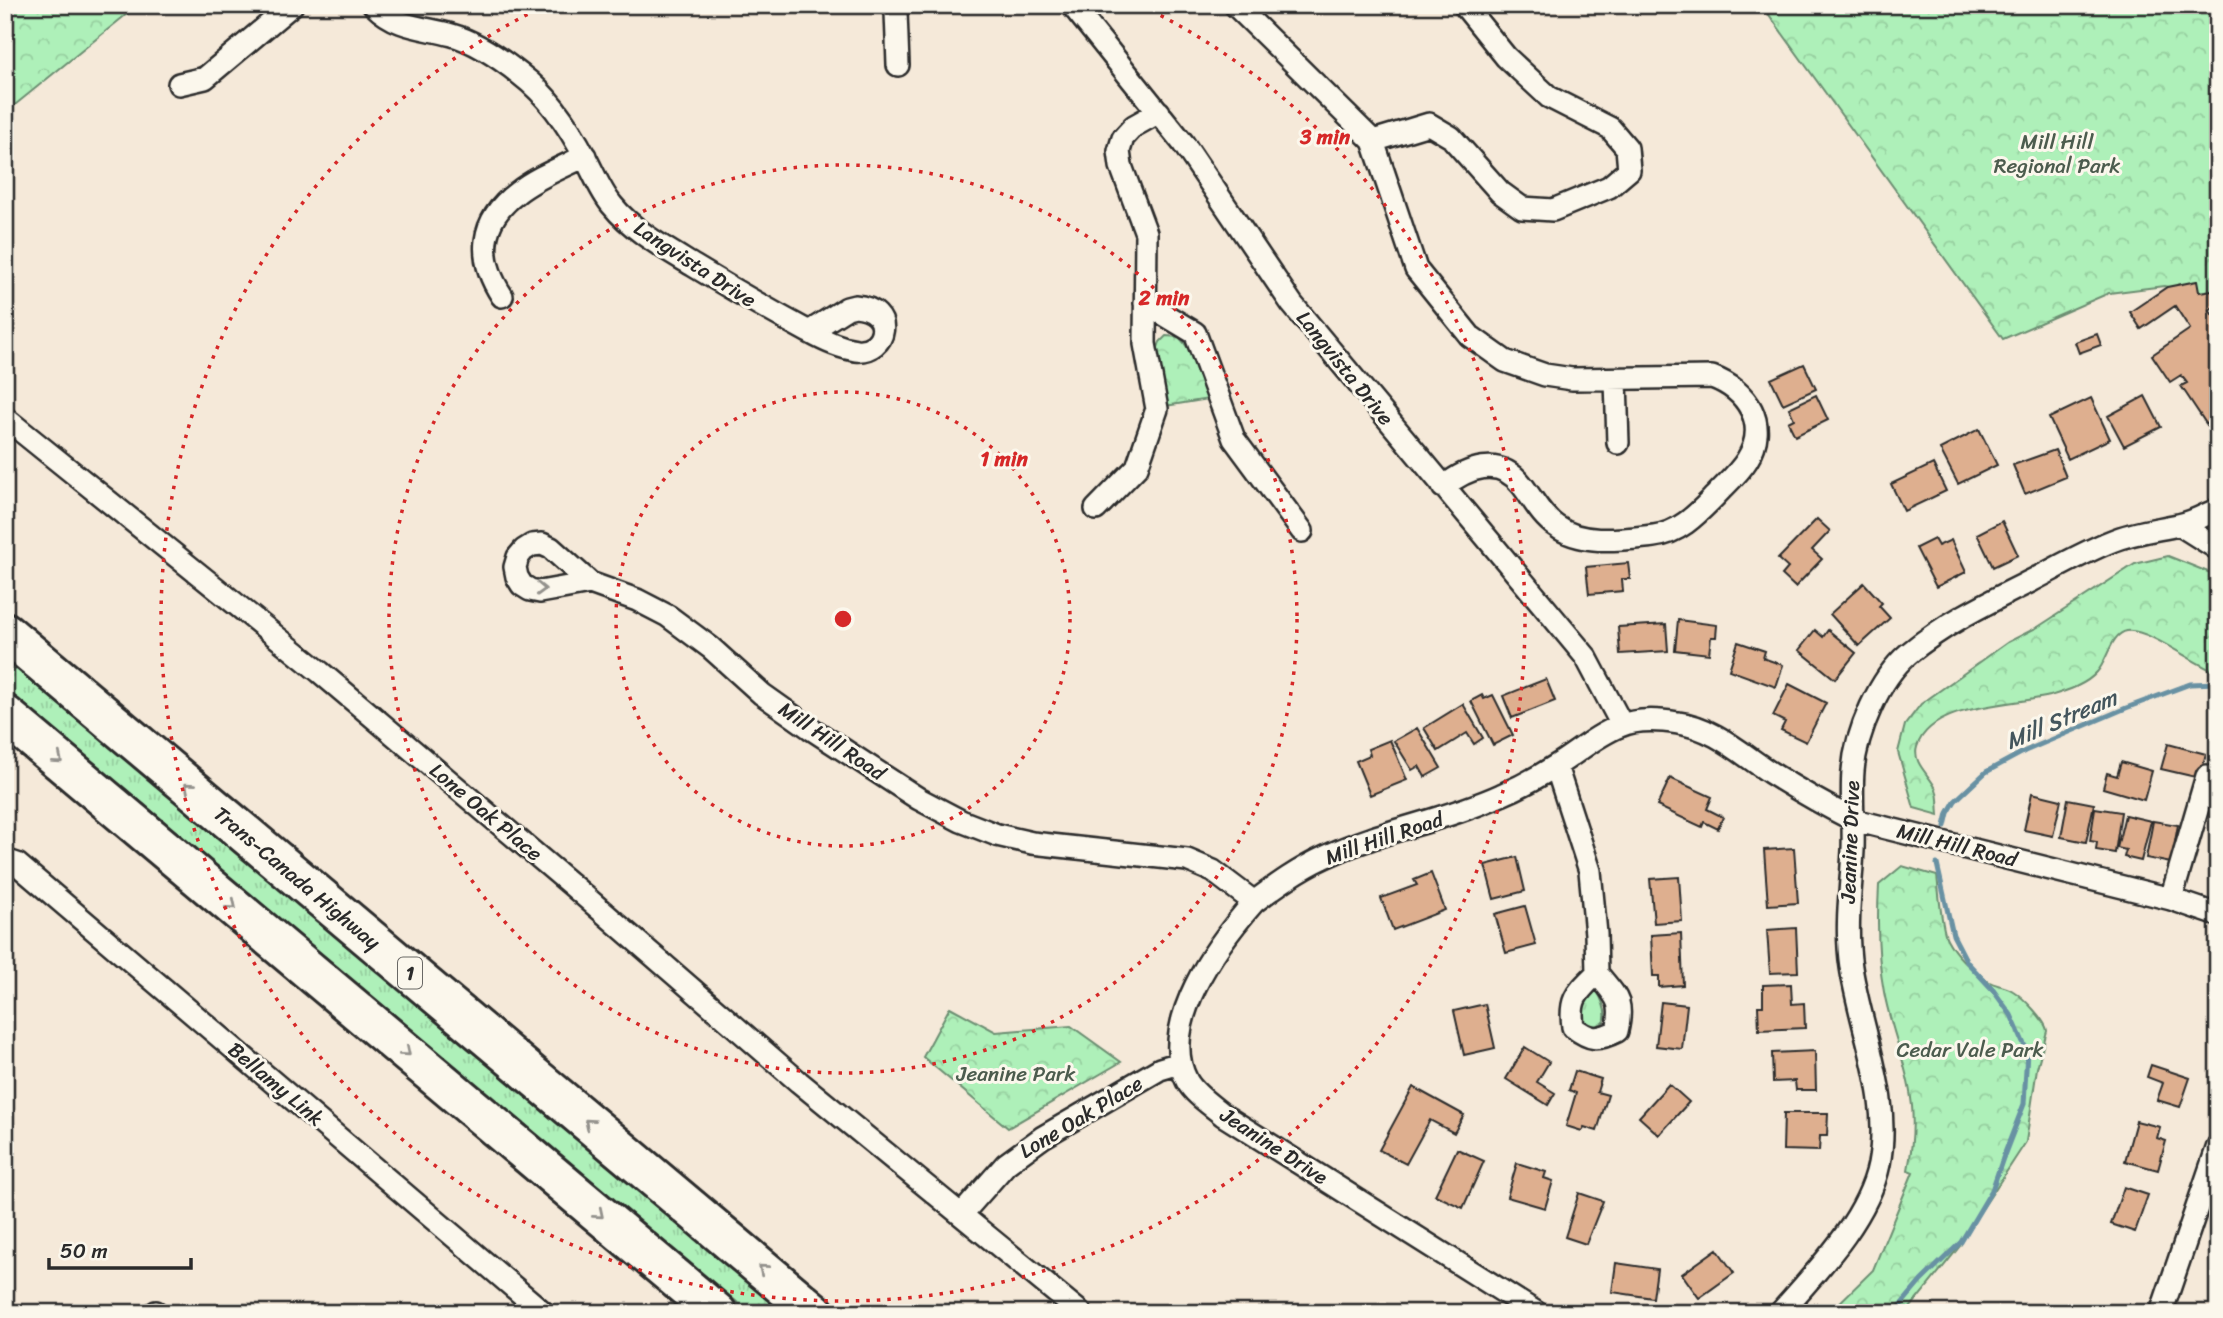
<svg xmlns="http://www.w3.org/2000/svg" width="2223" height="1318" font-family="Sriracha,sans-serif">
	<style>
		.grass { fill: url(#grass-tufts); stroke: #6c8e72; stroke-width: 2 }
		.park { fill: url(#park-crowns); stroke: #6c8e72; stroke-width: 2 }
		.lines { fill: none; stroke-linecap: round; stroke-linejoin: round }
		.stream { stroke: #6891a3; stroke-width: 5 }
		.building { fill: #deaf8f; stroke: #2b2b2b; stroke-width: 2 }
		.street-casing { stroke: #2b2b2b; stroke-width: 26 }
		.highway-casing { stroke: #2b2b2b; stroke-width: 44 }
		.street { stroke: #fbf7ec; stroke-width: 21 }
		.highway { stroke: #fbf7ec; stroke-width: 38 }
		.oneway { stroke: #93918c }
		.ring { fill: none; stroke: #d62828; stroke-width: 3.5; stroke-dasharray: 3.5 7 }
		.labels { text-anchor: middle; stroke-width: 6; stroke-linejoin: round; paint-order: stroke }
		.shield { fill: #fbf7ec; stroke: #696865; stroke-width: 2 }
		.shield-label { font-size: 19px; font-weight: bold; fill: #2b2b2b }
		.park-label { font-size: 21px; fill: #4c5c4e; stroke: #fbf7ec }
		.street-label { font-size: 21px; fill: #2b2b2b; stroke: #fbf7ec }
		.water-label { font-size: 23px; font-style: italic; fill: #44565d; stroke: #fbf7ec }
		.centre { fill: #d62828; stroke: #fbf7ec; stroke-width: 3.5 }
		.ring-label { font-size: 21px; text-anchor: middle; font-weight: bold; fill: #d62828; stroke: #fbf7ec; stroke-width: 6; stroke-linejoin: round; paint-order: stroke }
	</style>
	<defs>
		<pattern id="grass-tufts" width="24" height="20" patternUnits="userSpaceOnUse" patternTransform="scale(1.75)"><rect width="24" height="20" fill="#aef0b9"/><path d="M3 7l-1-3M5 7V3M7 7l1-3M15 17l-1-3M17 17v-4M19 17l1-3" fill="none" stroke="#96ce9f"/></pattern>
		<pattern id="park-crowns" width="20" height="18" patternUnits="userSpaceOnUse" patternTransform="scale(1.75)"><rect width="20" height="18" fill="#aef0b9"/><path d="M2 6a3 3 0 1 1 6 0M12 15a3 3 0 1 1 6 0" fill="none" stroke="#96ce9f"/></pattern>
	</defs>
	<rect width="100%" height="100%" fill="#f5e9d9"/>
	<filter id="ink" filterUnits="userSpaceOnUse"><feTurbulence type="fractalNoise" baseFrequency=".0143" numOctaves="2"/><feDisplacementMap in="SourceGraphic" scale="14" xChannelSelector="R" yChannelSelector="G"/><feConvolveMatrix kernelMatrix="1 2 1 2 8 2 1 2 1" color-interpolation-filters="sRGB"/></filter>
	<g filter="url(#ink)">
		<!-- grass -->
		<path class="grass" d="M5,653L790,1313H750L5,688Z
			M1595,989L1597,990C1605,1006 1615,1030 1586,1025C1578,1012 1586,1002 1592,990Z"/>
		<!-- park -->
		<path class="park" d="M5,5H138L5,113Z
			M1762,5H2218V300L2164,286L2109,293L2003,339Z
			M1166,336L1179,337C1196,355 1202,377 1209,399L1165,406L1157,350L1160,342Z
			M2168,556L2218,576V673C2195,665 2148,628 2127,631C2111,633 2107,662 2097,672C2086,685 2066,691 2050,696C2015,705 1930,703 1917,747C1912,763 1930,775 1936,789C1939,797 1938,806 1939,815L1914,808L1898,752L1905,725L1921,704L2008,642L2038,627L2135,564Z
			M1902,866L1937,876C1939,890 1941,928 1947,939C1956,956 1973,971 1988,981C1996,986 2006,986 2013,991C2023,997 2046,1021 2047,1031L2037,1068L2026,1142L1971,1226L1960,1246L1906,1313H1829L1873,1270L1913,1172L1908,1170C1912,1149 1914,1128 1912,1106C1908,1067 1891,1030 1884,992C1877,956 1877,921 1879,885Z
			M950,1007L996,1032L1071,1026L1121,1062L1008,1128L923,1057Z"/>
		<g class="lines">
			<!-- stream -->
			<path class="stream" d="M1945,826L1948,813L1955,801L1986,772L2025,751L2126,708L2190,684L2218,683
				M1894,1313L1921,1281L1961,1242L1992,1190L2003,1158L2024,1104L2027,1051L2011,1015L1993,990L1967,962L1953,935L1937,864"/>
		</g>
		<!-- building -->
		<path class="building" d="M2197,281L2199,292L2212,290L2218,300V304L2209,310L2218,322V370L2213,373L2218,381V426L2211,431L2181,386L2187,383L2181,375L2170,382L2152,355L2190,329L2175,306L2141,329L2130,312L2167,287Z
			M2097,334L2101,345L2079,353L2075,342Z
			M1804,364L1816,389L1783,404L1771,379Z
			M1816,395L1828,420L1795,436L1788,422L1794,419L1789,408Z
			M2145,396L2161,427L2124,446L2108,416Z
			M2091,398L2110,439L2068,459L2049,418Z
			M1979,429L1997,465L1958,484L1940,449Z
			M2055,450L2066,477L2025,494L2013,465Z
			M1933,464L1946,491L1904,511L1891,484Z
			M1817,519L1830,531L1812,550L1822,559L1795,587L1782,575L1788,568L1778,559Z
			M2002,521L2018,555L1993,567L1977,534Z
			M1934,539L1938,546L1951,540L1966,572L1936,587L1916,548Z
			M1628,563L1630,579H1622L1623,591L1589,594L1586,567Z
			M1864,583L1882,603L1879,606L1890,618L1859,646L1830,614Z
			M1678,620L1717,625L1716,637H1711L1709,654L1675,650Z
			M1666,624L1668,651L1620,654L1618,627Z
			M1815,630L1823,637L1828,630L1856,653L1835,679L1799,650Z
			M1738,642L1765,651L1763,658L1783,665L1776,687L1729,670Z
			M1546,679L1555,701L1512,718L1503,696Z
			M1789,684L1826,703L1806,742L1781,730L1785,722L1773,716Z
			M1482,695L1484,699L1493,695L1513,735L1493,745L1471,701Z
			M1463,704L1483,738L1474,744L1467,733L1438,751L1424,728Z
			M1417,728L1441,768L1425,777L1419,766L1412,770L1394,741Z
			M1390,740L1407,780L1370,795L1356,761L1370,755L1368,749Z
			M2168,744L2206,754L2200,778L2161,769Z
			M2121,762L2152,771L2144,800L2103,788L2107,773L2117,776Z
			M1670,778L1712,797L1707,809L1723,817L1718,829L1704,822L1702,827L1657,806Z
			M2032,793L2061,800L2053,836L2024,830Z
			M2068,799L2094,804L2086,842L2061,837Z
			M2095,808L2121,812L2115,853L2096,850L2097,842L2090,841Z
			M2125,815L2151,821L2141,861L2124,857L2126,850L2117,848Z
			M2153,821L2178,825L2171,863L2146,858Z
			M1794,848L1798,903L1768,905L1764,850Z
			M1517,857L1525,891L1494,899L1485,865Z
			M1431,873L1445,910L1393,930L1381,898L1417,885L1414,880Z
			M1679,877L1682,921L1654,923L1650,879Z
			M1525,906L1536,945L1506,953L1495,914Z
			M1796,928L1798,972L1770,973L1767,930Z
			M1681,933L1683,985L1659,987V976H1653L1651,935Z
			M1791,984L1792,1004L1804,1003L1805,1028L1759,1030L1758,1006H1763V985Z
			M1661,1002L1687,1005L1682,1049L1656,1046Z
			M1485,1004L1495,1048L1464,1055L1454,1011Z
			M1525,1047L1549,1062L1537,1082L1555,1093L1548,1105L1506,1079Z
			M1815,1051L1816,1090H1796L1795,1081L1773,1082L1772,1053Z
			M2151,1065L2190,1078L2180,1107L2157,1100L2163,1083L2147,1077Z
			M1575,1071L1601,1079L1597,1092L1608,1095L1597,1131L1584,1127L1582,1131L1566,1126L1576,1093L1569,1090Z
			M1669,1084L1689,1102L1659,1135L1639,1117Z
			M1413,1087L1464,1115L1454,1133L1430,1120L1406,1164L1379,1150Z
			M1784,1113H1828L1827,1136H1820L1819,1151L1783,1150Z
			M2136,1121L2160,1127L2157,1138L2166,1141L2158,1170L2125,1161Z
			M1457,1149L1484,1161L1463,1208L1435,1195Z
			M1517,1163L1546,1172L1544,1178L1553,1181L1545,1208L1507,1197Z
			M2124,1187L2148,1195L2135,1232L2111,1224Z
			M1579,1193L1603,1201L1586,1244L1565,1237Z
			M1717,1249L1734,1273L1699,1298L1682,1274Z
			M1616,1263L1657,1269L1653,1298L1612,1292Z"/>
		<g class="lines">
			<!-- street casing -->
			<g class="street-casing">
				<path id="street" d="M374,5C397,28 423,27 452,35C477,42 501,59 521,75C549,96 570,128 586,159C594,174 601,192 612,205C633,231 666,249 694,266C732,289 770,311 809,332
					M892,5L896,12L898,65
					M1072,5L1183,143L1292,304L1586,657L1622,725
					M1235,5L1373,141L1416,269L1470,336L1505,361L1545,375L1572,379L1712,377C1747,390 1770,424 1747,460C1739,473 1726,484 1715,496C1698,513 1680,533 1654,536C1624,539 1582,546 1556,526C1541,516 1533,499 1522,485C1499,455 1467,468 1443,487
					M179,84L205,78L292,5
					M1373,141L1429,124L1451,137L1500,192L1522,208L1553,210L1609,187L1629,170L1627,148L1610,128L1549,97L1506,57L1464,5
					M502,296C477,258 479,221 518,192C537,177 563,167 585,156
					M1145,303L1195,333L1234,439L1302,531
					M855,306C897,309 886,353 856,350C841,348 823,340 809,332L847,308Z
					M1616,380L1618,443
					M5,418L320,672L573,886L799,1082L1081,1313
					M1096,509L1137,467L1157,409L1145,344L1146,233L1121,166L1119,151L1123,138L1134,126L1159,112
					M2180,525L2218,549
					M590,583L540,592L530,590L522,585L517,577L515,567L518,557L524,550L532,545L542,544L551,548L590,583L637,600L668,616L711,648L762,694L810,728L919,799L961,821L997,835L1032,843L1187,860L1213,871L1254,902C1277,885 1299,869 1325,857C1381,830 1444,821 1501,795C1520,787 1540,776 1557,765C1578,752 1597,735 1620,726C1638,718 1660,720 1678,723C1713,727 1743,755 1771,773C1798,790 1826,806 1854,820L2171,899L2218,915
					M1556,766L1590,871L1596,934L1597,973C1577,993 1569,998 1573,1027C1590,1040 1597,1041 1617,1031C1624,1000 1616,997 1597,973
					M5,860L17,864L544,1313
					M2171,899L2207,776
					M1254,902C1217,944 1157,1025 1187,1081C1195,1095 1211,1105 1223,1115L1537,1313
					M962,1214L1006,1164L1043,1137L1160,1069L1180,1063
					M155,1313L156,1312
					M1780,1313C1816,1272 1868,1219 1879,1164C1892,1098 1861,1032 1851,967C1845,927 1851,890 1853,850C1854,824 1851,797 1853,771C1856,732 1879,679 1908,654C1945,623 1989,602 2031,581C2058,567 2084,552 2112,541C2134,532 2155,530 2178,525C2192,523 2205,515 2218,509
					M2161,1313L2218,1146"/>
			</g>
			<!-- highway casing -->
			<g class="highway-casing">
				<path id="highway" d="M5,632L815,1313
					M5,715L717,1313"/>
			</g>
			<!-- street -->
			<use href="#street" class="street"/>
			<!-- highway -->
			<use href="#highway" class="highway"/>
		</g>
		<!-- one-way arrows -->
		<defs><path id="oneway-chevron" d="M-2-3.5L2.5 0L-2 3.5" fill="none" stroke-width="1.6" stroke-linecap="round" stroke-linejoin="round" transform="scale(1.75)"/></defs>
		<g class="oneway">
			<use href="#oneway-chevron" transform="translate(541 589) rotate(2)"/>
			<use href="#oneway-chevron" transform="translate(58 759) rotate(40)"/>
			<use href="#oneway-chevron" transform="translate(189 787) rotate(-140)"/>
			<use href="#oneway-chevron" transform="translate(232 905) rotate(40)"/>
			<use href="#oneway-chevron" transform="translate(406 1052) rotate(40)"/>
			<use href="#oneway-chevron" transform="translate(589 1123) rotate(-140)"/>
			<use href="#oneway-chevron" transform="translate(599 1214) rotate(40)"/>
			<use href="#oneway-chevron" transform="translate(763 1269) rotate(-140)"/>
		</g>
	</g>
	<!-- distance rings -->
	<g class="ring">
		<circle cx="843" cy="619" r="227"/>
		<circle cx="843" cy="619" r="454"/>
		<path d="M1142 6A682 682 0 1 1 544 6"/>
	</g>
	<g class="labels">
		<!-- shield labels -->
		<rect class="shield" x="398" y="957.5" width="24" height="31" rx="5"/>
		<g class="shield-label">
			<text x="410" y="980">1</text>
		</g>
		<!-- park labels -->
		<g class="park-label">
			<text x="2057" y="149">Mill Hill<tspan x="2057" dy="24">Regional Park</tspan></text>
			<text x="1970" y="1057">Cedar Vale Park</text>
			<text x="1016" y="1081">Jeanine Park</text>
		</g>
		<!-- street labels -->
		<g class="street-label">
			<text transform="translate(695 264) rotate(33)" y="7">Langvista Drive</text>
			<text transform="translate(1345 368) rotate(51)" y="7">Langvista Drive</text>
			<text transform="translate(832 741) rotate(34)" y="7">Mill Hill Road</text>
			<text transform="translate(486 812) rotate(40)" y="7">Lone Oak Place</text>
			<text transform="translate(1384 838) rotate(-19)" y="7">Mill Hill Road</text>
			<text transform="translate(1850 842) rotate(-88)" y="7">Jeanine Drive</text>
			<text transform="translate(1957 845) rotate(14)" y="7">Mill Hill Road</text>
			<text transform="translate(297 878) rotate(40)" y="7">Trans-Canada Highway</text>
			<text transform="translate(276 1084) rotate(40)" y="7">Bellamy Link</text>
			<text transform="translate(1081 1117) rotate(-31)" y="7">Lone Oak Place</text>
			<text transform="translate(1274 1146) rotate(33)" y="7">Jeanine Drive</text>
		</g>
		<!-- water labels -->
		<g class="water-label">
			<text transform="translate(2061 719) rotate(-23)" y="8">Mill Stream</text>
		</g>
	</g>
	<circle cx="843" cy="619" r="10" class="centre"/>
	<g class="ring-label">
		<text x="1325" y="144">3 min</text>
		<text x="1164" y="305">2 min</text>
		<text x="1004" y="466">1 min</text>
	</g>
	<!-- margin -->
	<rect width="2223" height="1318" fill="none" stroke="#fbf7ec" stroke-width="28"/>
	<rect x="14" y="14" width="2195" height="1290" fill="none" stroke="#2b2b2b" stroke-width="2.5" filter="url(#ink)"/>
	<!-- scale -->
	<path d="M49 1258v10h142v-10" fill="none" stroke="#2b2b2b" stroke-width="3.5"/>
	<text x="60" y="1258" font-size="21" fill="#2b2b2b" stroke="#fbf7ec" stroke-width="5" paint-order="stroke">50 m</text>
</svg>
